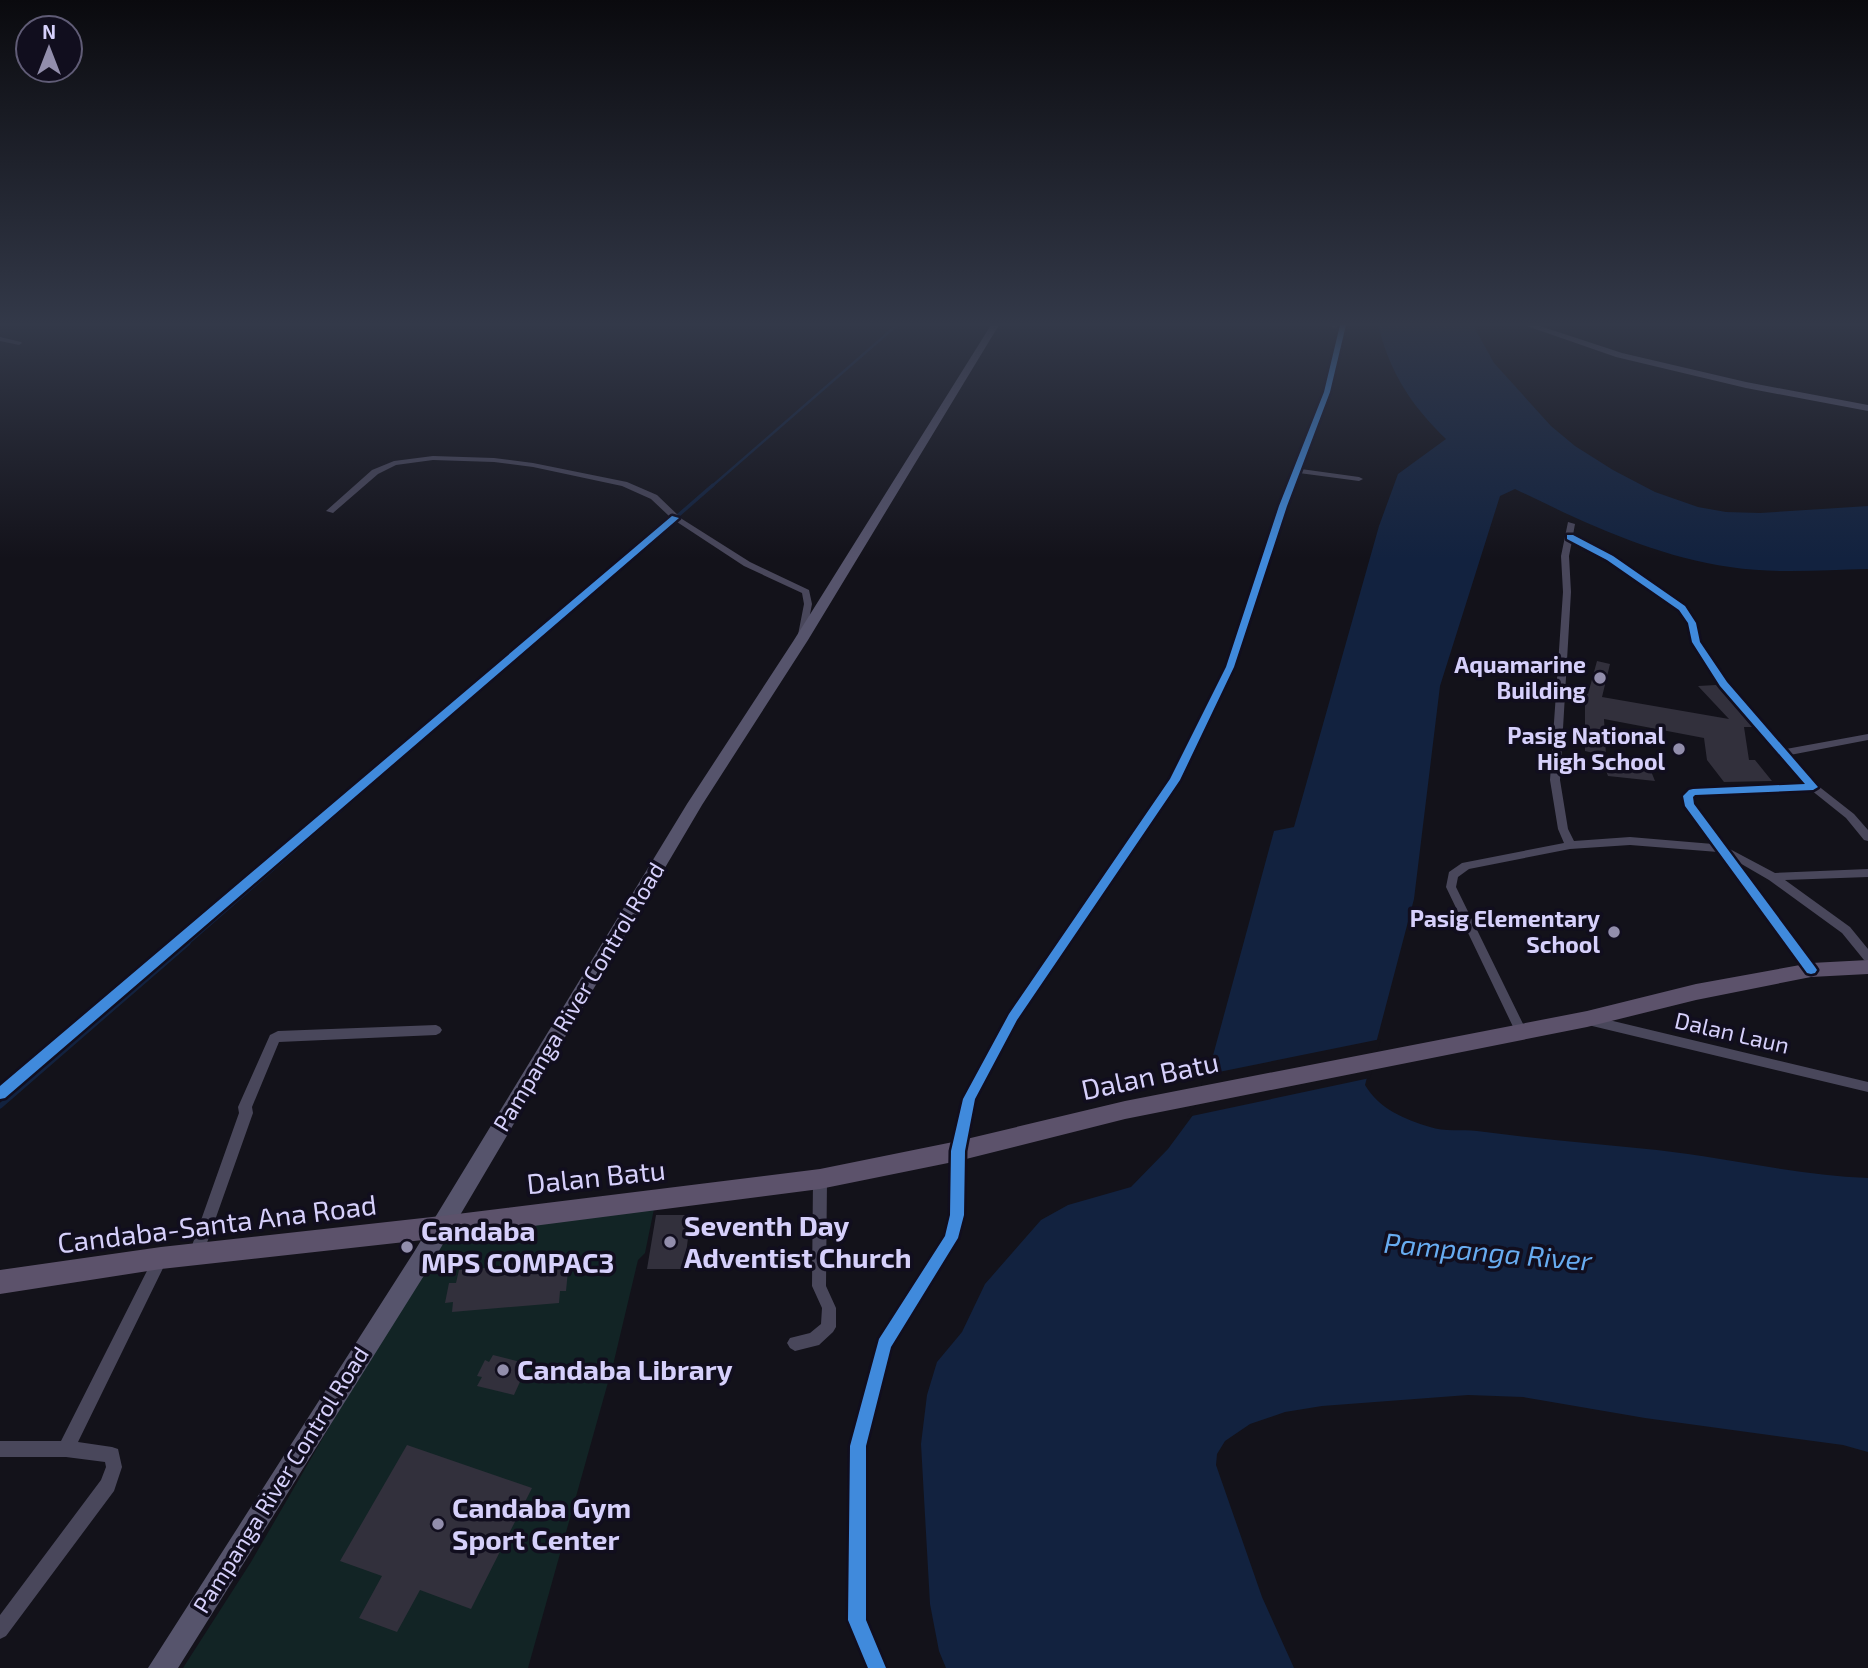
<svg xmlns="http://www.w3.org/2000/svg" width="1868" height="1668" font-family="'Exo 2',sans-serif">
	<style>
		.green { fill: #122425 }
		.water { fill: #12223f }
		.pier { fill: #13121a }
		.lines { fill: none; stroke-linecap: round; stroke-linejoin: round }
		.stream-far3 { stroke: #12223f; stroke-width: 2.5 }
		.stream-far2 { stroke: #12223f; stroke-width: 3.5 }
		.stream-far1 { stroke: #12223f; stroke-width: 4.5 }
		.stream { stroke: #12223f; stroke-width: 5 }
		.building { fill: #32303c }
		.street { fill: #49475b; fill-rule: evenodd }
		.secondary { fill: #56546c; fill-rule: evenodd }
		.primary { fill: #5c526b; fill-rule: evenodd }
		.cycleway-casing { stroke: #110e1e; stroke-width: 5 }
		.cycleway { fill: #408adc; fill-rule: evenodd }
		.poi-dot { fill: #928eac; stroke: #110e1e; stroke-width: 2.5 }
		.labels { text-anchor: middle; stroke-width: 7; stroke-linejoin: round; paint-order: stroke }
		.poi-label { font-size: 23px; font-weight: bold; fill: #d6d0fb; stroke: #110e1e; text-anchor: end }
		.street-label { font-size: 23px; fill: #d6d0fb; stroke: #110e1e }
		.near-street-label { font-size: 28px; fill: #d6d0fb; stroke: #110e1e }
		.near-poi-label { font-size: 28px; font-weight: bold; fill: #d6d0fb; stroke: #110e1e; text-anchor: start }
		.near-water-label { font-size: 28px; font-style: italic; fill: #67acf1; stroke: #110e1e }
	</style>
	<rect width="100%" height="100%" fill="#13121a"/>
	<!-- green -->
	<path class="green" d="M655,1204L645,1253L638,1260L614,1361L528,1668H183L251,1562L444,1229Z"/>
	<!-- water -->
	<path class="water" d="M1378,325H1473L1494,363L1551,426L1575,446L1613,470L1655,492L1698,507L1726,512L1760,513L1868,506V569C1822,570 1775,574 1730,567C1653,556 1583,522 1515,489L1500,496L1440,686L1414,899L1365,1085C1379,1109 1404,1119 1430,1127C1444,1132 1462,1129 1477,1131C1537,1139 1597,1144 1657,1150C1728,1158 1796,1175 1868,1178V1452L1843,1445L1645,1418L1523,1397L1468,1395L1322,1406L1285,1412L1250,1424L1225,1441L1217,1454L1216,1465L1262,1597L1294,1668H946L939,1651L930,1604L921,1444L927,1395L937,1362L962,1332L985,1284L1041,1220L1068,1205L1131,1187L1168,1149L1199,1107L1274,831L1294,827L1379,526L1398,474L1446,439C1411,405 1390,373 1378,325Z"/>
	<!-- pier -->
	<path class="pier" d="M1381,1039L1370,1078L1187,1117L1196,1105L1204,1075Z"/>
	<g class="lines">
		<!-- stream-far3 -->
		<path class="stream-far3" d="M711,487L897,325"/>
		<!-- stream-far2 -->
		<path class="stream-far2" d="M478,690L713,485"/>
		<!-- stream-far1 -->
		<path class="stream-far1" d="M186,944L480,688"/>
		<!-- stream -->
		<path class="stream" d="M0,1106L188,943"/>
	</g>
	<!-- building -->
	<path class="building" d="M1597,661L1610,664L1602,697L1729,719L1698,686L1716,685L1752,727H1744L1749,760H1755L1772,781L1724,782L1707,760L1704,738L1604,719L1606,756L1585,751V693L1588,694Z
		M1601,757L1647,761L1655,781L1608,776Z
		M656,1215H691L684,1269H647Z
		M523,1262V1265L564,1262L563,1272L568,1271L566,1291H560L559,1303L452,1312L453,1302L445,1303L449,1283H456L459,1270L499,1267L500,1264Z
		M493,1355L528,1364L514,1395L477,1386L482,1377L477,1376L485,1360L489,1362Z
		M407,1445L532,1488L471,1609L420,1590L397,1632L359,1618L382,1576L340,1561Z"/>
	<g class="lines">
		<!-- street -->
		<path class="street" d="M1321,325H1346V327L1330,392L1301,469L1359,477L1363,479L1359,481L1299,473L1287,506L1234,667L1180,780L1017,1020L975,1099L965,1151L964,1215L958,1238L891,1347L866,1446V1620L886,1668H868L848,1620L850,1446L879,1339L945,1236L950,1215L951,1151L963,1099L1009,1014L1170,779L1226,667L1279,506L1324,392L1339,328Z
			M0,337L21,342L22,343L19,345L0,341Z
			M433,456L494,458L533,463L627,482L657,495L682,519L750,562L809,590L812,604L805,640L801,643L797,640L804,604L802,593L744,566L674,520L5,1098L0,1099V1086L669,516L651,499L622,486L533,467L494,462L433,460L396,465L378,474L333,513L326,511L372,470L394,461Z
			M1568,522L1575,524L1573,535L1613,556L1685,606L1696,623L1700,642L1727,682L1786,749L1868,734V740L1790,755L1817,785L1854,814L1868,830V841L1864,840L1846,818L1811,790L1695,795L1693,797L1694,804L1726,847L1775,873L1868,869V877L1785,880L1850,927L1868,949V961L1864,960L1842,933L1769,880L1738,862L1817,970L1815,973L1811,974L1807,973L1718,852L1630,845L1570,849L1469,869L1458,877L1456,887L1527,1032L1525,1035L1521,1037L1517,1035L1446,887L1449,872L1462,863L1564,843L1558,829L1550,780L1563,592L1561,556ZM1572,541L1607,560L1679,610L1688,623L1692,642L1720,686L1805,784L1689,790L1683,796L1684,804L1713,844L1630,837L1574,841L1568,829L1560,780L1571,592L1569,556Z
			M1588,1015L1868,1082V1092L1588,1025L1584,1023L1582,1020L1584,1017Z
			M436,1025L440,1027L442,1030L440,1033L436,1035L279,1042L252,1107L253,1113L203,1254L201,1259L196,1261L191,1259L189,1254L239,1113L238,1107L270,1035L278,1031Z
			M820,1173L825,1175L827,1179L826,1286L836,1308V1327L833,1332L819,1345L795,1351L790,1348L787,1343L790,1338L810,1333L821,1324L822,1308L812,1286L813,1179L815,1175Z
			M160,1253L165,1255L167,1260L78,1442L112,1447L118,1449L122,1467L114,1491L6,1636L0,1639V1615L101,1480L106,1467L105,1462L66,1457H0V1441H61L155,1255Z"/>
		<!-- secondary -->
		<path class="secondary" d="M991,325H999L808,640L702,805L430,1266L178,1668H148L414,1252L687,804L794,640Z
			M1524,325H1537L1622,353L1746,382L1868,405V411L1746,388L1616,357Z"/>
		<!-- primary -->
		<path class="primary" d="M1868,960V974L1811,977L1696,1000L1587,1027L1125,1119L958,1161L820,1189L441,1238L161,1269L0,1294V1270L161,1247L441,1216L820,1169L958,1141L1125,1101L1587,1011L1696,984L1811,963Z"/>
		<!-- cycleway casing -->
		<g class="cycleway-casing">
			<path id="cycleway" d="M1340,325H1346L1330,392L1287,506L1234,667L1180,780L1017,1020L975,1099L965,1151L964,1215L958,1238L891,1347L866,1446V1620L886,1668H868L848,1620L850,1446L879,1339L945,1236L950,1215L951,1151L963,1099L1009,1014L1170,779L1226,667L1279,506L1324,392Z
				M672,516L679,518L5,1098L0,1099V1086Z
				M1567,535H1573L1613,556L1685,606L1696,623L1700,642L1727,682L1818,787L1813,790L1695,795L1693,797L1694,804L1815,967L1817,970L1815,973L1811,974L1807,973L1685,806L1683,796L1689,790L1693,789L1805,784L1720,686L1692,642L1688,623L1679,610L1607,560L1567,539Z"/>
		</g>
		<!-- cycleway -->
		<use href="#cycleway" class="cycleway"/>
	</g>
	<!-- sky -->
	<linearGradient id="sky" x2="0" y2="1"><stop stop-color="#0a0a0e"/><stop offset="0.58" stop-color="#333949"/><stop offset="1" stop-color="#333949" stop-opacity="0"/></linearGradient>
	<rect width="1868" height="559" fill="url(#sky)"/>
	<!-- markers -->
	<g class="poi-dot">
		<circle cx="1600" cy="678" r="7"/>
		<circle cx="1679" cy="749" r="7"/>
		<circle cx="1614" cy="932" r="7"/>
		<circle cx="670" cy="1242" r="7"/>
		<circle cx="407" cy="1247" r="7"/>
		<circle cx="503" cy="1370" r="7"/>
		<circle cx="438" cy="1524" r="7"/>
	</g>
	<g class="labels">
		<!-- poi labels -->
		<g class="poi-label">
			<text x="1586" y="673">Aquamarine<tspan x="1586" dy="26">Building</tspan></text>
			<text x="1665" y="744">Pasig National<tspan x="1665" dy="26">High School</tspan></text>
			<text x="1600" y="927">Pasig Elementary<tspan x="1600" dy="26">School</tspan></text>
		</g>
		<!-- street labels -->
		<g class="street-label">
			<text transform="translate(579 997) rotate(-59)" y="8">Pampanga River Control Road</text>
			<text transform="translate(1732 1033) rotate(13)" y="8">Dalan Laun</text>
			<text transform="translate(281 1480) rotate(-58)" y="8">Pampanga River Control Road</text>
		</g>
		<!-- near-street labels -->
		<g class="near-street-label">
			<text transform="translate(1150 1076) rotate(-12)" y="10">Dalan Batu</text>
			<text transform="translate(596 1177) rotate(-6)" y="10">Dalan Batu</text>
			<text transform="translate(217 1224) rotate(-7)" y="10">Candaba-Santa Ana Road</text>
		</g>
		<!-- near-poi labels -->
		<g class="near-poi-label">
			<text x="684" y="1236">Seventh Day<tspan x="684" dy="32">Adventist Church</tspan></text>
			<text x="421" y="1241">Candaba<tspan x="421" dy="32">MPS COMPAC3</tspan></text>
			<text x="517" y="1380">Candaba Library</text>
			<text x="452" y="1518">Candaba Gym<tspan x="452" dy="32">Sport Center</tspan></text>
		</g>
		<!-- near-water labels -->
		<g class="near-water-label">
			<text transform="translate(1488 1252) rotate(5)" y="10">Pampanga River</text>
		</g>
	</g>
	<!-- north arrow -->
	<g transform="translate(49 49)"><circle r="33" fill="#110e1e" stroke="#605c76" stroke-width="2"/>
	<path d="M0-5L12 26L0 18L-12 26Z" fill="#928eac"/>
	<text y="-10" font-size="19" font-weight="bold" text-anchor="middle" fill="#d6d0fb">N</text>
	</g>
</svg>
